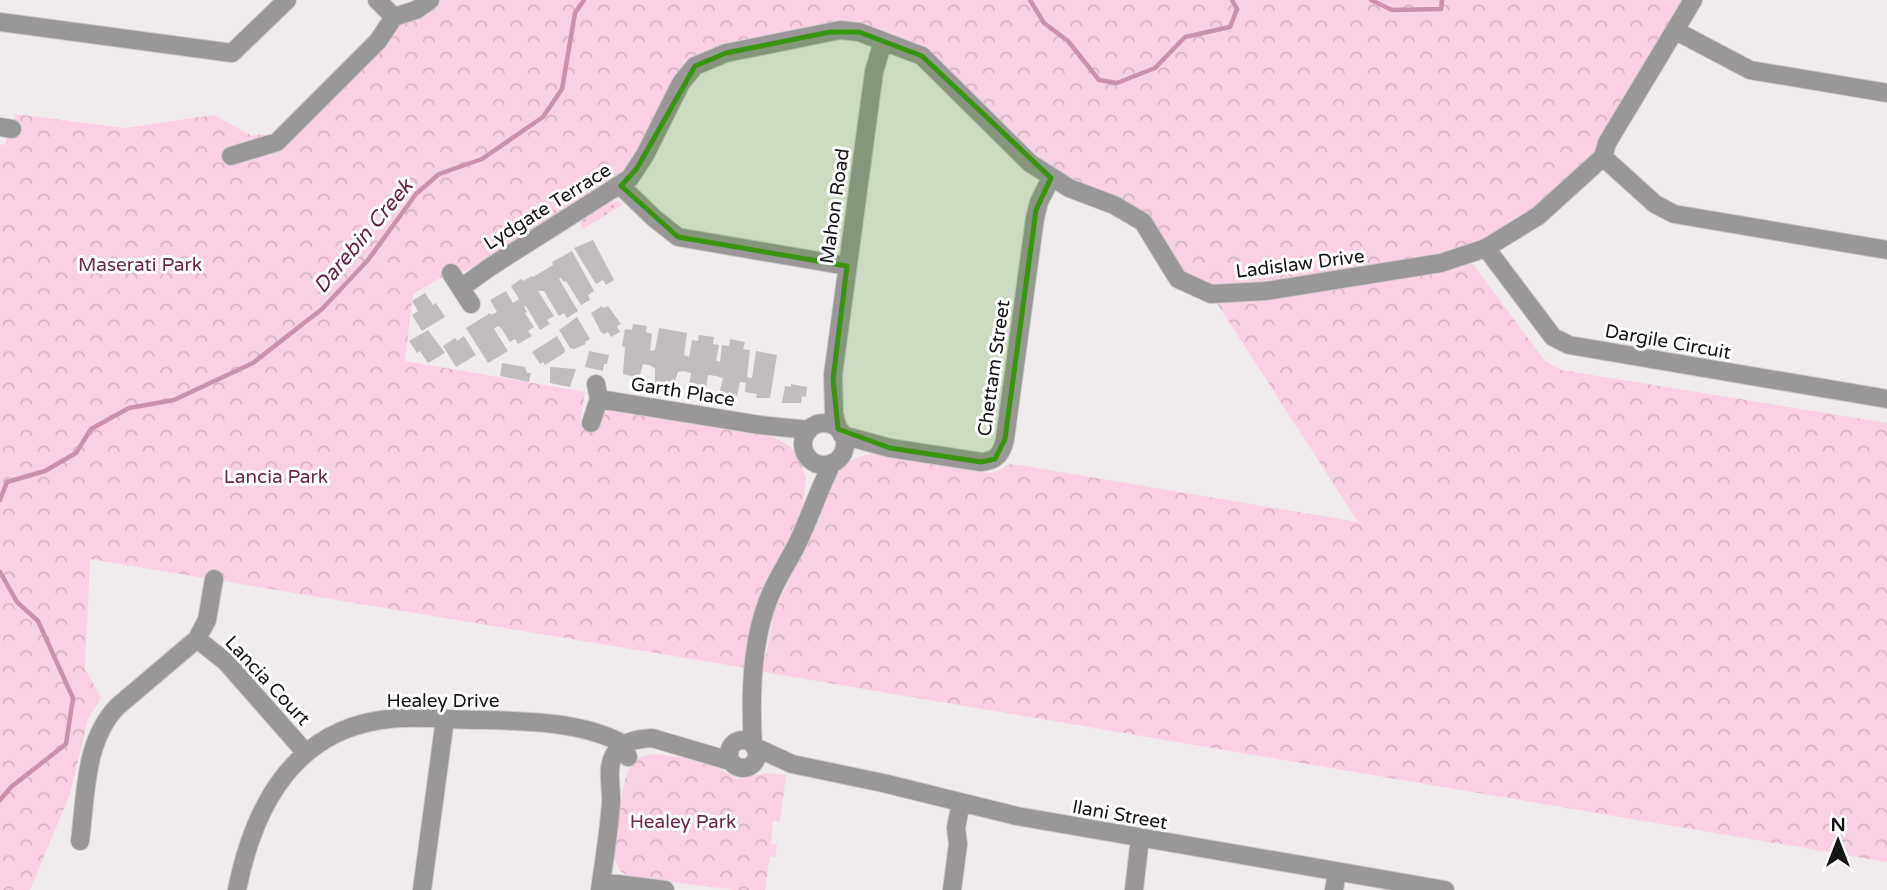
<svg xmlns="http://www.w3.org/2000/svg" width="1887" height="890" font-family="'Varela Round',sans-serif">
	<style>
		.grass { fill: url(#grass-dots) }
		.park { fill: url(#park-crowns) }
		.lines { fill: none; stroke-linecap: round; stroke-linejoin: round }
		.stream { stroke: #cc91ad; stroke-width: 4.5 }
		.building { fill: #c1bcbe }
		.minor-casing { stroke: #cdc9ca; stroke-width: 20 }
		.minor { stroke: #999798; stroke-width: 18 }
		.marked { fill: #399510; fill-opacity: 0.2; stroke: #399510; stroke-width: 5; stroke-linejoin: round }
		.labels { text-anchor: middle; stroke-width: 6; stroke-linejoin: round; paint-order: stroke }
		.street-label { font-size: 19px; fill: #161415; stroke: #fff }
		.park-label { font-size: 19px; fill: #6d274e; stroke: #fff }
		.water-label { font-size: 21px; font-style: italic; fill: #682249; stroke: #fff }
	</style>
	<defs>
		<pattern id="grass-dots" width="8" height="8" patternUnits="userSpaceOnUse" patternTransform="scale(1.75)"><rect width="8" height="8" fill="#fad1e4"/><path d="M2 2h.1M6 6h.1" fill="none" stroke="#d6b3c3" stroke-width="1.8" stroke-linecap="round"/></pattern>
		<pattern id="park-crowns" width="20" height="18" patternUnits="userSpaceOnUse" patternTransform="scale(1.75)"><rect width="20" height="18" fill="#fad1e4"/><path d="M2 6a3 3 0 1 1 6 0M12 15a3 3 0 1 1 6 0" fill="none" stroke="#d6b3c3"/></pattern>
	</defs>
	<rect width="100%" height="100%" fill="#f0ebed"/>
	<!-- grass -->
	<path class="grass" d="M617,201L623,203L622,205L583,229L579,221L609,203Z"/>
	<!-- park -->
	<path class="park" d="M440,0H1693L1607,143L1538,216L1466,255L1545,361L1561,370L1887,423V862L763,672L774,612L811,534L835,471C847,460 861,454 878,454L989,473L999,471L1008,464L1019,465L1358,522L1211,294L1178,279L1126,212L1127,201L1063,176L1037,158L935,57L921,47L889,34L855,23H832L723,45C706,50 693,56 680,69L625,171L616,179L468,270L460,273L456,269L413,294L405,361L585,392L580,424L597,428L600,417L610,409L765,433L790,446L800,460L806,479L803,506L790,540L757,603L751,626L746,668L90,559L85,668L101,698L88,719L70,794L30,890H0V144L5,145L7,134H12L15,114L125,128L214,115L252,136L263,134L279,148L399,24L418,18Z
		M655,754L704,760L737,779L767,773L786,775L780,821H773L771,844L777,845L775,857L770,856L765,890H735L631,877L620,871L614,859C617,841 621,785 628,771C633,760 643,755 655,754Z"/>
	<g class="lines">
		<!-- stream -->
		<path class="stream" d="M1030,0L1044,23L1068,41L1099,80L1117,83L1155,68L1185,37L1230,27L1237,9L1232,0
			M1371,0L1392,10L1441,9L1442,0
			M0,500L7,482L45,471L76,453L91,429L129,408L174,400L253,363L322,309L368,260L416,194L439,174L482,159L543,117L562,89L575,13L584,0
			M0,572L17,602L38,621L73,698L66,744L11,787L0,800"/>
	</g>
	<!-- building -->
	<path class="building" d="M593,240L614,280L606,285L603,280L596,284L574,248Z
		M572,251L594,291L588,295L590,300L581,305L566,281L564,282L561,278L559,279L578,311L567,318L564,313L559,316L544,291H538L554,316L547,320L550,324L540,330L526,306L524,307L527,312L525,313L534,327L528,331L532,336L518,344L515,339L510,342L501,328L498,326L494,329L508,351L488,363L466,328L490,313L491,315L497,312L490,300L506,291L513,303L519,299L511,286L521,279L523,281L532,276L533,277L553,265L552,262Z
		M425,293L433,305L436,303L445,317L422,331L412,315L418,311L412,301Z
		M602,306L603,308L608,306L621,324L617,326L620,332L611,337L608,332L604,334L601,332L591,313Z
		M577,317L590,339L585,342L586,344L574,349L570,348L559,330Z
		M633,324L647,326L646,332L652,334L650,350L652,351L655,350L659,328L687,333L684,355L687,356L689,357L692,340L698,341L699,335L714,337L713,344L719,345L716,361H718L720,362L722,345L729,346L730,339L745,342L743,349L750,350L747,377L752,378L756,351L777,355L770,398H756L757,394L745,392L746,383L740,382L737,396L720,391L723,378L716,376L708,375L706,388L689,386L691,373L684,371L678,372L674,384L655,382V368L649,365L643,364L639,378L623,374L625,347L622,346L625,329L632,330Z
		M428,330L445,353L428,363L420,351L417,353L409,341Z
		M464,336L476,355L456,367L443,346L455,338L457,341Z
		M557,336L565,350L564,353L545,365L543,362L540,364L532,352Z
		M589,351L609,355L607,364H604L603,371L585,367Z
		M502,363L525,367L527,373H531L529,382L500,376Z
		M550,367L576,369L570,387L550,383Z
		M791,384L807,387L806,397L802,396L801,403H782L785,386L791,387Z"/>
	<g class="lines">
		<!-- minor casing -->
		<g class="minor-casing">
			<path id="minor" d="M377,0L394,17
				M0,22L232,53L287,0
				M1676,31L1750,70L1887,93
				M0,127L12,129
				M231,156L277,142L378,41L394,17L416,10L430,0
				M1603,157L1655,204L1674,214L1887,250
				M621,186L654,218L678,237L847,266
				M1486,248L1553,337L1569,345L1887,399
				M451,273L471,304
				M461,288L490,267L630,178L645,155L681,83L695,66L726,53L840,30L859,32L922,56L1030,163L1069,188L1114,205L1143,222L1178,279L1211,294L1266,291L1441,263L1486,248L1538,216L1603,157L1607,143L1693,0
				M599,399L760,425L809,430
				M591,423L599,399L596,384
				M803 444a21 21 0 1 1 42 0a21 21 0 1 1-42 0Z
				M838,429L834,414L833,375L874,72L883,41
				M842,435L890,448L981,462C996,461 1002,454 1005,439L1035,218L1039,202L1051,178
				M197,639L207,620L214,579
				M729 754a14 14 0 1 1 28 0a14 14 0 1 1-28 0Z
				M753,745C750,695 751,637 772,591C780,573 792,556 800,538C811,513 820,488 832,463
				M755,747L792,764L883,783L1017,816L1445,890
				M80,841C86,796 84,740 118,706L197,639L226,662L306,753
				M601,882L665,890
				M237,890C253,809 292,733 381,720C414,715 449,720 483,720C527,721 584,722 623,744L628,757
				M422,890L445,719
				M600,890C604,861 609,832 611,803C612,788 606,769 614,755C622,741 637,739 652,738L730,761
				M952,890L958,844L956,828L961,802
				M1134,890L1140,838
				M1334,890L1337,872"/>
		</g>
		<!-- minor -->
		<use href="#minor" class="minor"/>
	</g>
	<!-- marked area -->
	<path class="marked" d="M830,32H859L922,56L1051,178L1036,210L1005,439L995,459L981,462L890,448L838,429L833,379L847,266L678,237L621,186L637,168L695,66L726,53Z"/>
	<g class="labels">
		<!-- street labels -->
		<g class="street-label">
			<text transform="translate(547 206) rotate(-32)" y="7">Lydgate Terrace</text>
			<text transform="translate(834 206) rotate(-82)" y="7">Mahon Road</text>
			<text transform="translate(1300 263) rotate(-7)" y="7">Ladislaw Drive</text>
			<text transform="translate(1668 341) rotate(10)" y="7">Dargile Circuit</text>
			<text transform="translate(993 368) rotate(-82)" y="7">Chettam Street</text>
			<text transform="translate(683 391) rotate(9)" y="7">Garth Place</text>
			<text transform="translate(268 680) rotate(47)" y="7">Lancia Court</text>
			<text x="443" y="707">Healey Drive</text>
			<text transform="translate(1120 814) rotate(10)" y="7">Ilani Street</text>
		</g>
		<!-- park labels -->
		<g class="park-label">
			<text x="140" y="271">Maserati Park</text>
			<text x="276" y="483">Lancia Park</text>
			<text x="683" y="828">Healey Park</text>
		</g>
		<!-- water labels -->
		<g class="water-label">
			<text transform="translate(363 236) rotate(-50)" y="7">Darebin Creek</text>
		</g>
	</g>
	<!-- north arrow -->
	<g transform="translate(1838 841)" stroke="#ffffff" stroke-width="5" paint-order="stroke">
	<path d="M0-5L12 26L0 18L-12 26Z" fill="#161415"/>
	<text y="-10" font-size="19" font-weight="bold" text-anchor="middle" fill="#161415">N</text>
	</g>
</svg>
